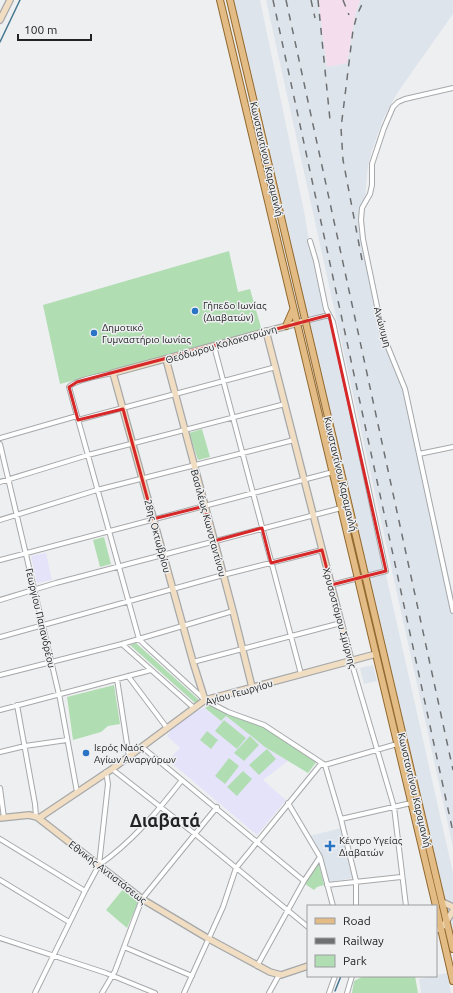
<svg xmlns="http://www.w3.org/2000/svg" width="453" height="993" font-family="Ubuntu,sans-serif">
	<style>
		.built { fill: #dee4ec }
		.industrial { fill: #f4deed }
		.education { fill: #e5e3f9 }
		.green { fill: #b0deb2 }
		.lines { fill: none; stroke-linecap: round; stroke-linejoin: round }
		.stream { stroke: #487991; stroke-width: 1.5 }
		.street-casing { stroke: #a6a8aa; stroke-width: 6 }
		.secondary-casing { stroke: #a6a8aa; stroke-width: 8 }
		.primary-casing { stroke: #92692e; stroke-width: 8 }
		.street { stroke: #fff; stroke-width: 4 }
		.secondary { stroke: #f0ddc2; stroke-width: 5.5 }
		.primary { stroke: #e2bb85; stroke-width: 6 }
		.rail { stroke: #6f7071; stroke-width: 1.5; stroke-dasharray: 7 7; stroke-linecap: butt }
		.marked { fill: none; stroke: #d62828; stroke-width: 3; stroke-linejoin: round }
		.poi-dot { fill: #2974c4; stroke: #eeeff1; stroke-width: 1.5 }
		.labels { text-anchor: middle; stroke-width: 3; stroke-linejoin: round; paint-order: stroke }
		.street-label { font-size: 10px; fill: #222323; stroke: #eeeff1 }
		.poi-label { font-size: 10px; fill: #222323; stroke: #eeeff1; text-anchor: start }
		.town-label { font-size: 18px; font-weight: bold; fill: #222323; stroke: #eeeff1 }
	</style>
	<rect width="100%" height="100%" fill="#eeeff1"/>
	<!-- built -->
	<path class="built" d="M234,0H260L305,216L309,241L330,318L377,535L453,873V934L307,321Z
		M266,0H318L327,67L347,62L355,15L360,0H453V14L398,92L384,117L372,150L368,166L366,185L364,221L368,261L382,337L406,388L453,594V847Z
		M373,665L377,681L364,684L360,668Z
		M341,828L353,878L329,882L321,856L310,836Z
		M447,973L451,993H421L419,979Z"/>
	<!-- industrial -->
	<path class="industrial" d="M318,0H360L355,15L347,63L327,67Z"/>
	<!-- education -->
	<path class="education" d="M46,553L52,580L37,583L31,556Z
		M204,708L221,721L226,716L265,747L288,761L263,780L286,800L257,835L168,760L180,748L167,736L173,728L194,712Z"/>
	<!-- green -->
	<path class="green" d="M229,251L238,292L250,289L262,331L60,384L43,305Z
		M202,429L210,457L198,460L189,433Z
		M104,537L111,564L100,567L93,540Z
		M136,643L199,700L195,703L130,645Z
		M114,685L120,724L108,726L101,732L73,740L67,697Z
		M209,705L263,727L317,761L308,773L265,747L226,716L221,721L205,708Z
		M224,720L246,738L237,749L215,731Z
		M207,731L218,740L211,749L200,740Z
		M250,736L259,745L244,761L234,753Z
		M267,749L276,759L259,775L249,765Z
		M229,758L239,766L225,784L215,776Z
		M243,771L252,779L237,796L227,787Z
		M317,864H319L324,885L317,887L314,890L305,884Z
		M124,888L139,900L127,928L106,910Z
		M364,976H415L418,993H352L354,981Z"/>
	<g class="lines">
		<!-- stream -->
		<path class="stream" d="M0,42L20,0
			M335,991L341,976"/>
		<!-- street casing -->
		<g class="street-casing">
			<path id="street" d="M453,88L405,99L398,102L393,107L384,128L372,164V185L370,194L362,208L361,220L363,239L383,335L405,389L453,611
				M310,241L316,261L326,309L333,322L386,571L331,585
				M305,321L329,315
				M214,346L301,674
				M113,373C103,375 74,380 69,387L139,639L145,645L205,700L228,712L264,725L325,765
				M78,420L276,367
				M0,438L77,416
				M0,444L60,699L77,792
				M419,454L453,447
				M0,482L88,455L285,404
				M0,520L97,490L294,440
				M0,560L333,472
				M0,600L56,583L341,508
				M0,637L223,575L322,550
				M122,644L194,708
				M351,661L394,807L406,906
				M193,662L341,623
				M0,675L122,644L233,611
				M128,676L167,728
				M117,679L129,757
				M17,705L35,804L36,816
				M0,710L151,670
				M142,747L304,881
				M0,752L25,746L67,740
				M325,765L341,819L356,881V906
				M112,769L195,834L308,927
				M0,788L4,818
				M288,803L320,857L333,906
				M341,819L411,803
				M0,839L85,891
				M99,865C132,842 158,811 182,780
				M0,880L69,922
				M327,885L401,877
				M0,938L106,973L155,993
				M124,947L192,976
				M257,966L304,881L320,857
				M35,993L85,891L99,865L108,784L106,772
				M102,993L115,971L142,899L217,807
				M184,993L223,907L236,868L320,765H325L397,744
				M269,993L279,975
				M329,993L335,976
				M347,993L352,976"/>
		</g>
		<!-- secondary casing -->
		<g class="secondary-casing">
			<path id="secondary" d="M0,20L10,0
				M266,331L341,623L351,661
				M166,359L233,611L252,687
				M205,700L193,662L113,373L305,321
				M0,818L29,815L37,817L142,899L209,939L270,972L281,975L308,966
				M39,818L112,769L205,700L376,654
				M442,902L453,907
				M436,930L443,926L453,911"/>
		</g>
		<!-- primary casing -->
		<g class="primary-casing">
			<path id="primary" d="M220,0L436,906
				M230,0L453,949
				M286,326L293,310
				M436,907L453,981"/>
		</g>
		<!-- street -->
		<use href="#street" class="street"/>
		<!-- secondary -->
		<use href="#secondary" class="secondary"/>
		<!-- primary -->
		<use href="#primary" class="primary"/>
		<!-- rail -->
		<path class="rail" d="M273,0L453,832
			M286,0L453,770
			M311,0L315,18
			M318,0L330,120
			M343,0L349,15
			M362,260L343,160L341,128L353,30L357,15L364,0"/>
	</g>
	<!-- marked area -->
	<path class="marked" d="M329,315L386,571L331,585L322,550L271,563L262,528L214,541L205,506L153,519L123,409L78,420L69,387L77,382Z"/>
	<!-- markers -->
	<g class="poi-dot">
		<circle cx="195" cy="311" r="4"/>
		<circle cx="94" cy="333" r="4"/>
		<circle cx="86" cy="753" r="4"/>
		<path d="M328 840h4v4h4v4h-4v4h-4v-4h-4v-4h4z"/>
	</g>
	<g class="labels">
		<!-- street labels -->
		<g class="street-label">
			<text transform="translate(267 159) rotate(77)" y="4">Κωνσταντίνου Καραμανλή</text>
			<text transform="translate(383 327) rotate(75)" y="4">Ανώνυμη</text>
			<text transform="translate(221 344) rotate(-16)" y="4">Θεόδωρου Κολοκοτρώνη</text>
			<text transform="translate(341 474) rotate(77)" y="4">Κωνσταντίνου Καραμανλή</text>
			<text transform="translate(209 523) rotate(75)" y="4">Βασιλέως Κωνσταντίνου</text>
			<text transform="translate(158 536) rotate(75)" y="4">28ης Οκτωβρίου</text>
			<text transform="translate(41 618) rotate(77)" y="4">Γεωργίου Παπανδρέου</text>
			<text transform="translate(340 618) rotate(75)" y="4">Χρυσοστόμου Σμύρνης</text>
			<text transform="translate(239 692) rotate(-16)" y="4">Αγίου Γεωργίου</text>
			<text transform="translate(415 790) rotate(77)" y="4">Κωνσταντίνου Καραμανλή</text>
			<text transform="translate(108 872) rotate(38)" y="4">Εθνικής Αντιστάσεως</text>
		</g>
		<!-- poi labels -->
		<g class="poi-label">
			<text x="203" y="309">Γήπεδο Ιωνίας<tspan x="203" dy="12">(Διαβατών)</tspan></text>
			<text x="102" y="331">Δημοτικό<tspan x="102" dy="12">Γυμναστήριο Ιωνίας</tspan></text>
			<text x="94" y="751">Ιερός Ναός<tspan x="94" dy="12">Αγίων Αναργύρων</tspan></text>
			<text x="339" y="844">Κέντρο Υγείας<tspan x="339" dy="12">Διαβατών</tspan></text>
		</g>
		<!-- town labels -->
		<g class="town-label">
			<text x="165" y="827">Διαβατά</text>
		</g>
	</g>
	<!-- legend -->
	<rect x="307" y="905" width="130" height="72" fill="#eeeff1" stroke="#9c9d9f"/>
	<rect x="315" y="918" width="20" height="6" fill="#e2bb85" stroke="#9c9d9f"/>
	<text x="343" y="925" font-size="12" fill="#222323">Road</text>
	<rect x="315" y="938" width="20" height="6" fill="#6f7071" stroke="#9c9d9f"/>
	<text x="343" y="945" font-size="12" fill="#222323">Railway</text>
	<rect x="315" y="955" width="20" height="12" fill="#b0deb2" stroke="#9c9d9f"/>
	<text x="343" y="965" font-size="12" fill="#222323">Park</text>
	<!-- scale -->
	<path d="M18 34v6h73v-6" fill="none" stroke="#222323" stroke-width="2"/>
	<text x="24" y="34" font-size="12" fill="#222323" stroke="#eeeff1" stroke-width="3" paint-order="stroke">100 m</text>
</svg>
